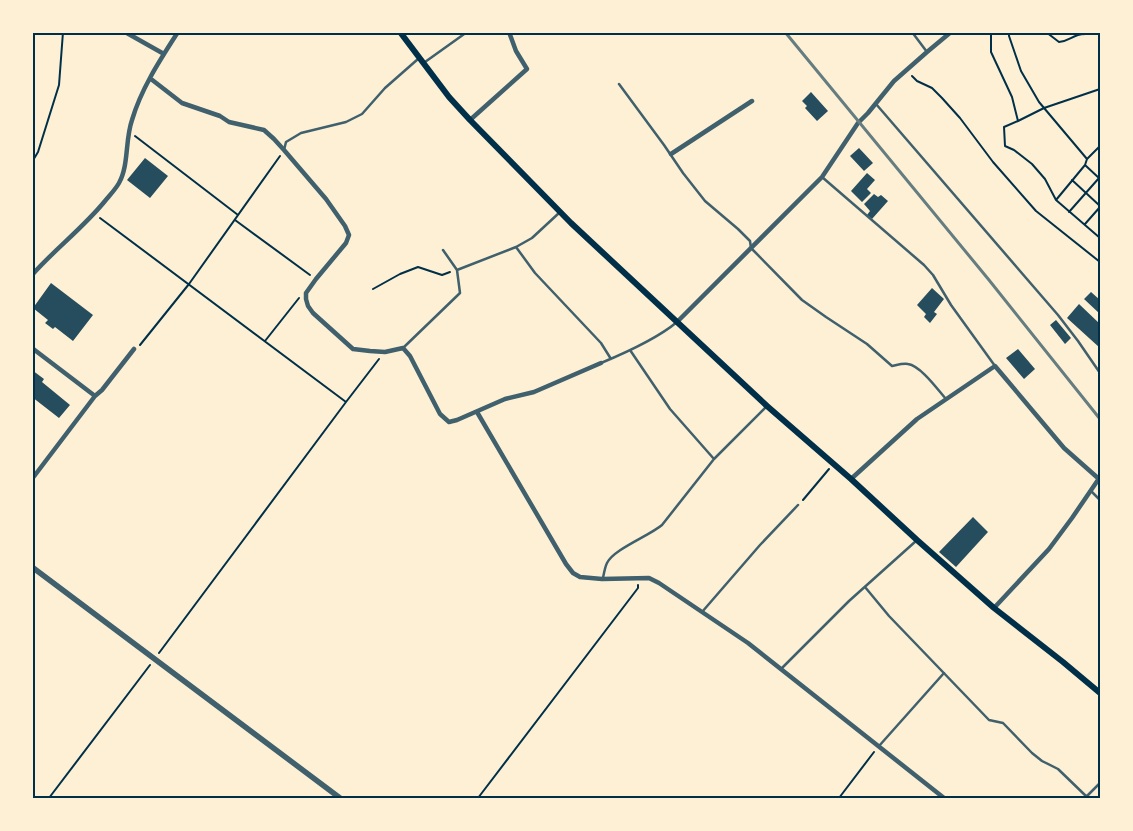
<svg xmlns="http://www.w3.org/2000/svg" width="1133" height="831" font-family="'Public Sans',sans-serif">
	<style>
		.building { fill: #264d5e }
		.lines { fill: none; stroke-linecap: round; stroke-linejoin: round }
		.path { stroke: #003049; stroke-width: 2 }
		.service { stroke: #3f606c; stroke-width: 2.5 }
		.minor { stroke: #3f606c; stroke-width: 4.5 }
		.tertiary { stroke: #3f606c; stroke-width: 5.5 }
		.secondary { stroke: #003049; stroke-width: 6 }
		.rail { stroke: #657d81; stroke-width: 3 }
		.neatline { fill: none; stroke: #003049; stroke-width: 2 }
	</style>
	<rect width="100%" height="100%" fill="#fdf0d5"/>
	<!-- building -->
	<path class="building" d="M811,92L828,111L817,121L805,108L807,106L802,101Z
		M859,148L873,163L864,171L850,156Z
		M145,158L168,176L150,198L127,180Z
		M867,173L875,180L867,189L871,193L862,202L851,191Z
		M874,194L878,197L881,195L888,201L872,219L867,215L870,211L864,204Z
		M51,283L93,315L73,341L55,327L53,329L45,323L48,320L33,308Z
		M932,288L944,299L934,312L937,314L930,323L924,317L926,314L917,305Z
		M1091,292L1100,300V314L1084,299Z
		M1079,304L1100,324V348L1067,318Z
		M1056,320L1071,338L1065,344L1050,325Z
		M1018,349L1035,369L1024,379L1006,358Z
		M32,370L44,379L42,382L70,405L59,418L32,397Z
		M973,517L988,532L956,567L939,552Z"/>
	<g class="lines">
		<!-- path -->
		<path class="path" d="M991,32V52L1012,97L1018,121L1004,127L1005,146L1014,150L1032,164L1045,179L1056,200L1100,238
			M1009,32V36L1021,71L1039,102L1087,159
			M1046,32L1059,42C1068,41 1071,37 1078,35C1084,33 1090,35 1095,32
			M912,76L917,81L932,88L942,98L960,118L993,162L1036,211L1100,262
			M1018,121L1044,108L1100,89
			M135,136L238,215
			M32,162L38,152L59,85L63,32
			M1085,165L1100,179
			M1072,180L1100,206
			M1056,200L1085,165L1087,159L1100,146
			M1069,212L1099,178
			M100,218L346,402
			M235,220L310,275
			M1085,224L1100,207
			M373,289L400,274L418,267L442,275L450,272
			M265,341L299,298
			M140,345L189,284L280,156
			M803,500L829,469
			M159,653L346,402L379,359
			M49,798L150,665
			M478,798L638,588V585
			M839,798L874,752"/>
		<!-- service -->
		<path class="service" d="M912,32L927,52
			M425,62L467,32
			M619,84L664,145L683,173L705,201L738,229L750,241L751,248L802,300L826,317L867,344L892,366C897,365 903,363 908,364C921,366 938,390 946,399
			M876,104L1058,315L1078,341L1100,373
			M284,150L286,142L301,133L346,122L362,114L385,88L418,59
			M822,177L924,265L933,275L951,305L995,366
			M516,247L535,273L601,343L611,359
			M457,270L516,247L532,238L559,213
			M403,348L460,293L457,270L443,250
			M630,350L670,409L714,459
			M601,363C625,353 658,338 677,322
			M1091,491L1100,500
			M603,578C604,573 605,567 607,563C614,549 649,536 662,525L714,459L767,406
			M865,587L889,616L989,720L1003,723L1032,753L1042,761L1058,769L1087,797L1085,798
			M702,612L760,545L798,505
			M781,669L849,601L916,541
			M879,746L944,673
			M1087,796L1100,783"/>
		<!-- minor -->
		<path class="minor" d="M125,32L164,54
			M151,79L182,103L220,116L229,122L264,130L274,139L284,150L326,199L345,226L349,235L346,243L316,279L306,293V299L308,306L313,313L353,349L370,351L385,352L403,348L410,356L440,414L449,422L457,420L505,399L534,392L601,363
			M470,120L527,69L516,51L509,32
			M671,154L752,101
			M32,275C55,249 83,228 105,201C109,196 115,190 119,183C129,165 125,140 132,120C141,89 160,60 178,32
			M677,322L822,177L858,123L868,113L894,81L927,52L951,32
			M32,348L95,396
			M477,412L566,564L573,573L580,577L602,579L649,578L659,583L748,643L944,798
			M32,479L95,396L102,390L134,349
			M851,479L917,419L995,366L1064,448L1099,479
			M994,608L1049,549L1072,518L1100,477"/>
		<!-- tertiary -->
		<path class="tertiary" d="M32,567L340,798"/>
		<!-- secondary -->
		<path class="secondary" d="M400,32L449,97L470,120L571,223L767,406L851,479L917,540L994,608L1063,662L1100,693"/>
		<!-- rail -->
		<path class="rail" d="M785,32L989,280L1100,419"/>
	</g>
	<!-- border -->
	<rect width="1133" height="831" fill="none" stroke="#fdf0d5" stroke-width="68"/>
	<rect x="34" y="34" width="1065" height="763" class="neatline"/>
</svg>
